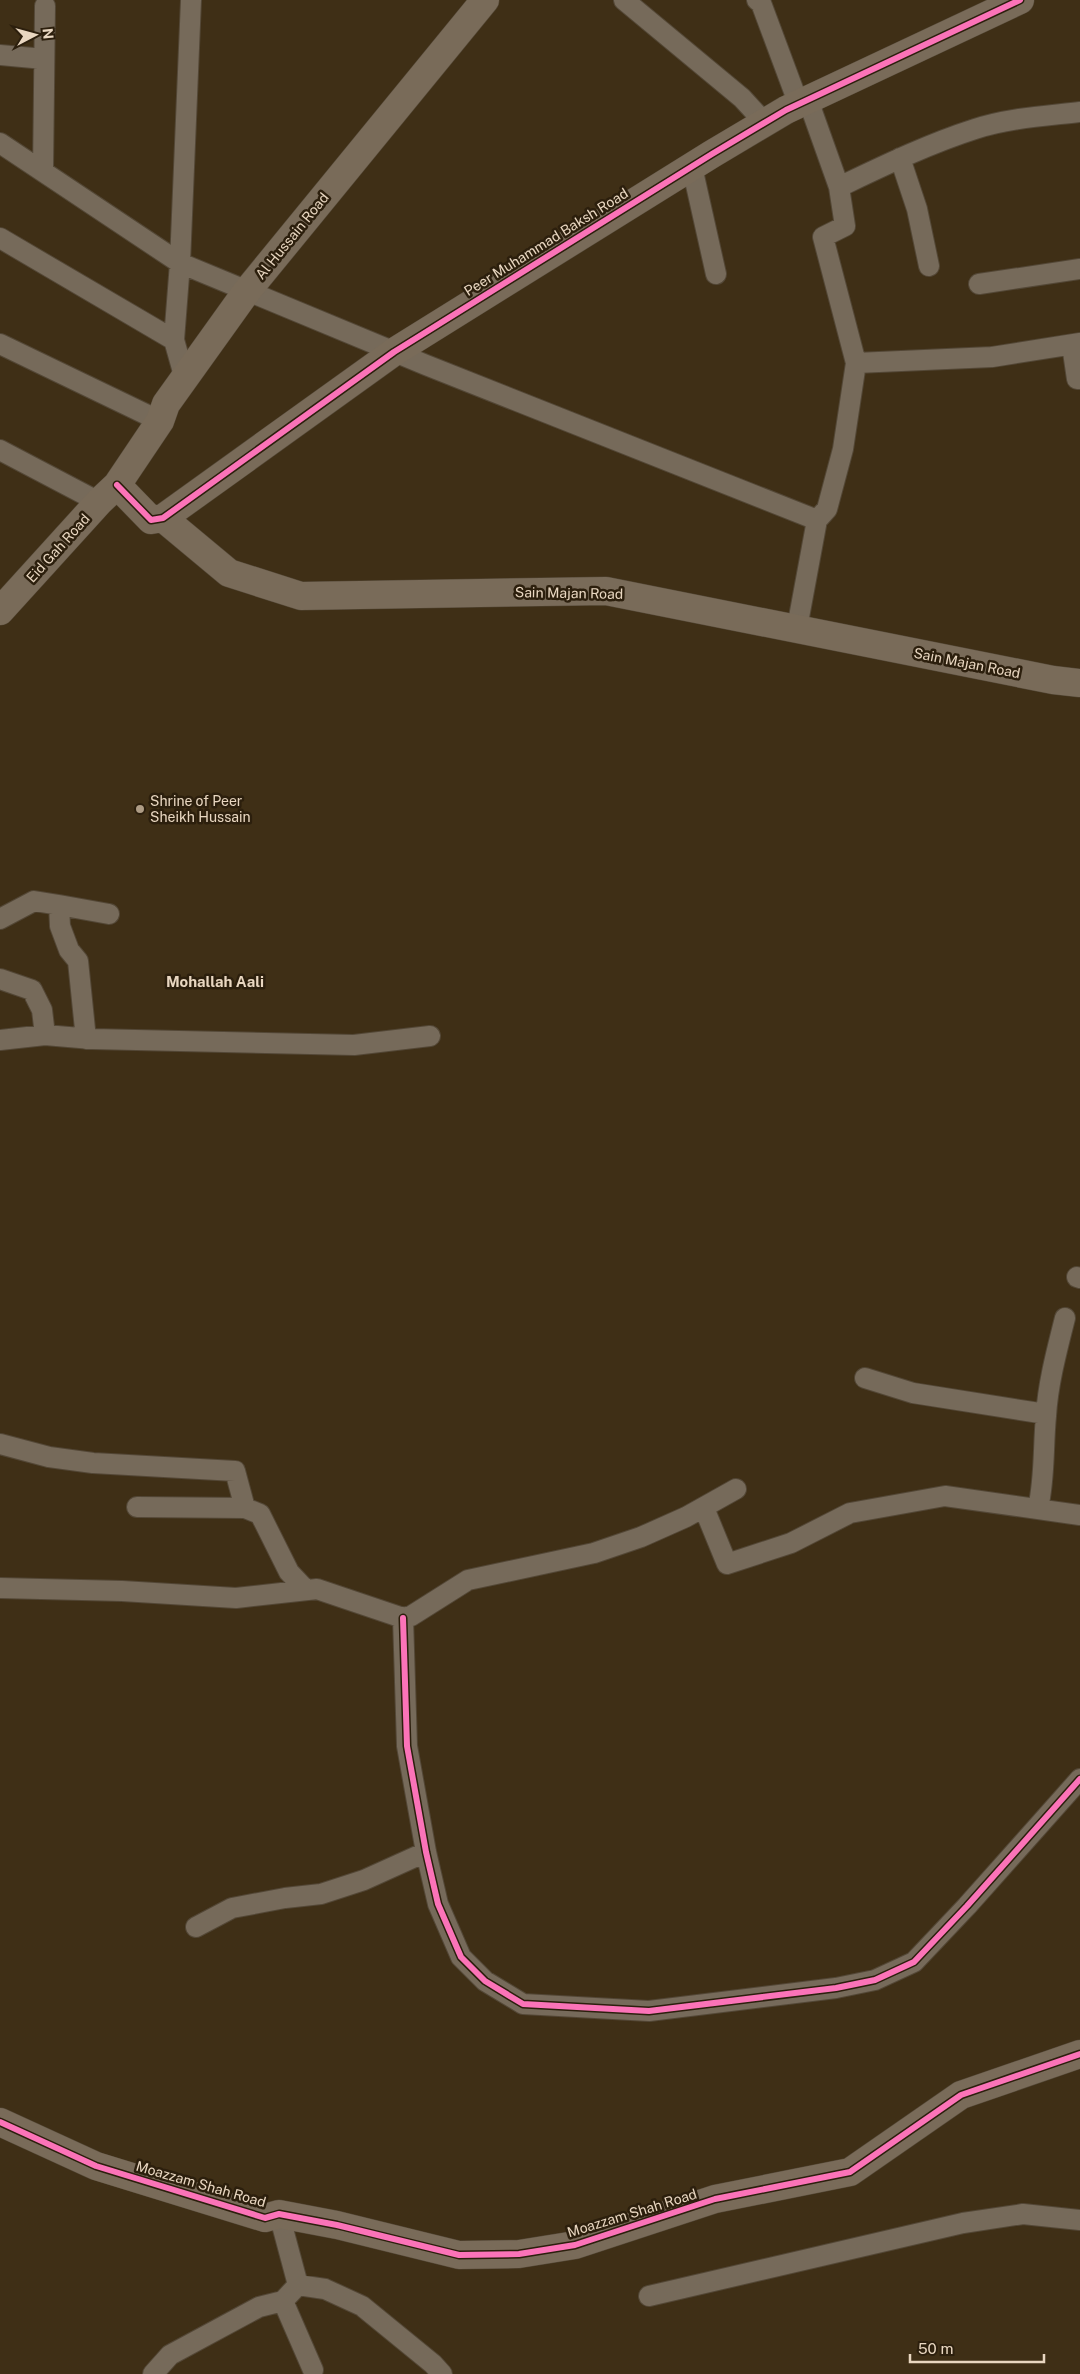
<svg xmlns="http://www.w3.org/2000/svg" width="1080" height="2374" font-family="'Public Sans',sans-serif">
	<style>
		.lines { fill: none; stroke-linecap: round; stroke-linejoin: round }
		.street-casing { stroke: #534736; stroke-width: 22 }
		.secondary-casing { stroke: #534736; stroke-width: 29 }
		.street { stroke: #766a5a; stroke-width: 20 }
		.secondary { stroke: #796b59; stroke-width: 28 }
		.cycleway-casing { stroke: #2c1f0d; stroke-width: 9 }
		.cycleway { stroke: #fb73b8; stroke-width: 6 }
		.poi-dot { fill: #ae9c85; stroke: #2c1f0d; stroke-width: 2 }
		.labels { text-anchor: middle; stroke-width: 5; stroke-linejoin: round; paint-order: stroke }
		.street-label { font-size: 14px; fill: #e9d7c1; stroke: #2c1f0d }
		.poi-label { font-size: 14px; fill: #e9d7c1; stroke: #2c1f0d; text-anchor: start }
		.neighbourhood-label { font-size: 15px; font-weight: bold; fill: #e9d7c1; stroke: #2c1f0d }
	</style>
	<rect width="100%" height="100%" fill="#3f2f16"/>
	<g class="lines">
		<!-- street casing -->
		<g class="street-casing">
			<path id="street" d="M624,0L742,98L765,123
				M757,0L761,3L799,105
				M0,55L44,59
				M808,100L839,187L845,226L823,237L856,363
				M0,143L180,263L426,365L817,520
				M900,158L917,209L929,266
				M692,167L716,274
				M43,171L45,6
				M839,187C883,166 928,144 975,129C1008,118 1045,116 1080,112
				M0,238L174,340
				M979,284L1080,269
				M0,344L160,421
				M1072,345L1077,379H1080
				M185,379L174,340L180,263L191,0
				M0,450L99,502
				M797,628L817,520L827,509L843,449L856,363L992,357L1080,343
				M0,919L34,901L59,905
				M0,979L32,990L42,1010L45,1035
				M86,1039L78,961L69,950L60,926L59,905L109,914
				M0,1040L45,1035L92,1039L354,1045L430,1036
				M1077,1277L1080,1278
				M865,1378L913,1393L1046,1414
				M0,1444L49,1457L93,1463L235,1471L245,1508L260,1514L289,1572L306,1590
				M137,1507L245,1508
				M704,1508L727,1564L791,1543L850,1513L945,1496L1080,1515
				M1038,1508C1045,1478 1043,1447 1046,1416C1048,1383 1057,1350 1065,1318
				M0,1588L122,1591L236,1598L317,1589L403,1618L411,1616L468,1580L594,1553L641,1537L686,1517L736,1489
				M403,1618L407,1746L426,1852L438,1904L461,1957L485,1981L523,2004L649,2011L836,1988L875,1980L914,1962L967,1906L1080,1779
				M196,1927L232,1908L285,1898L321,1894L364,1880L426,1852
				M279,2214L298,2285L283,2301L313,2370
				M298,2285L325,2289L362,2306L433,2364L442,2374
				M649,2296L963,2223L1023,2214L1080,2220
				M153,2374L170,2355L259,2307L283,2301"/>
		</g>
		<!-- secondary casing -->
		<g class="secondary-casing">
			<path id="secondary" d="M117,485L151,520L163,518L394,352L712,154L786,110L1020,0
				M163,518L229,573L301,596L606,591L1053,680L1080,683
				M0,611L99,502L117,485L160,421L166,404L247,291L485,0
				M0,2122L96,2166L265,2218L279,2214L337,2225L459,2255L519,2254L575,2245L715,2199L850,2172L961,2095L1080,2054"/>
		</g>
		<!-- street -->
		<use href="#street" class="street"/>
		<!-- secondary -->
		<use href="#secondary" class="secondary"/>
		<!-- cycleway casing -->
		<g class="cycleway-casing">
			<path id="cycleway" d="M117,485L151,520L163,518L394,352L712,154L786,110L1020,0
				M403,1618L407,1746L426,1852L438,1904L461,1957L485,1981L523,2004L649,2011L836,1988L875,1980L914,1962L967,1906L1080,1779
				M0,2122L96,2166L265,2218L279,2214L337,2225L459,2255L519,2254L575,2245L715,2199L850,2172L961,2095L1080,2054"/>
		</g>
		<!-- cycleway -->
		<use href="#cycleway" class="cycleway"/>
	</g>
	<!-- markers -->
	<circle class="poi-dot" cx="140" cy="809" r="5"/>
	<g class="labels">
		<!-- street labels -->
		<g class="street-label">
			<text transform="translate(292 236) rotate(-51)" y="5">Al Hussain Road</text>
			<text transform="translate(546 242) rotate(-32)" y="5">Peer Muhammad Baksh Road</text>
			<text transform="translate(58 548) rotate(-48)" y="5">Eid Gah Road</text>
			<text transform="translate(569 593) rotate(1)" y="5">Sain Majan Road</text>
			<text transform="translate(967 663) rotate(11)" y="5">Sain Majan Road</text>
			<text transform="translate(201 2184) rotate(16)" y="5">Moazzam Shah Road</text>
			<text transform="translate(632 2213) rotate(-17)" y="5">Moazzam Shah Road</text>
		</g>
		<!-- poi labels -->
		<g class="poi-label">
			<text x="150" y="806">Shrine of Peer<tspan x="150" dy="16">Sheikh Hussain</tspan></text>
		</g>
		<!-- neighbourhood labels -->
		<g class="neighbourhood-label">
			<text x="215" y="987">Mohallah Aali</text>
		</g>
	</g>
	<!-- north arrow -->
	<g transform="translate(35 35) rotate(84)" stroke="#2c1f0d" stroke-width="4" paint-order="stroke">
	<path d="M0-4L9 19L0 12L-9 19Z" fill="#e9d7c1"/>
	<text y="-8" font-size="14" font-weight="bold" text-anchor="middle" fill="#e9d7c1">N</text>
	</g>
	<!-- scale -->
	<path d="M910 2354v8h134v-8" fill="none" stroke="#e9d7c1" stroke-width="2.5"/>
	<text x="918" y="2354" font-size="15" fill="#e9d7c1" stroke="#2c1f0d" stroke-width="4" paint-order="stroke">50 m</text>
</svg>
